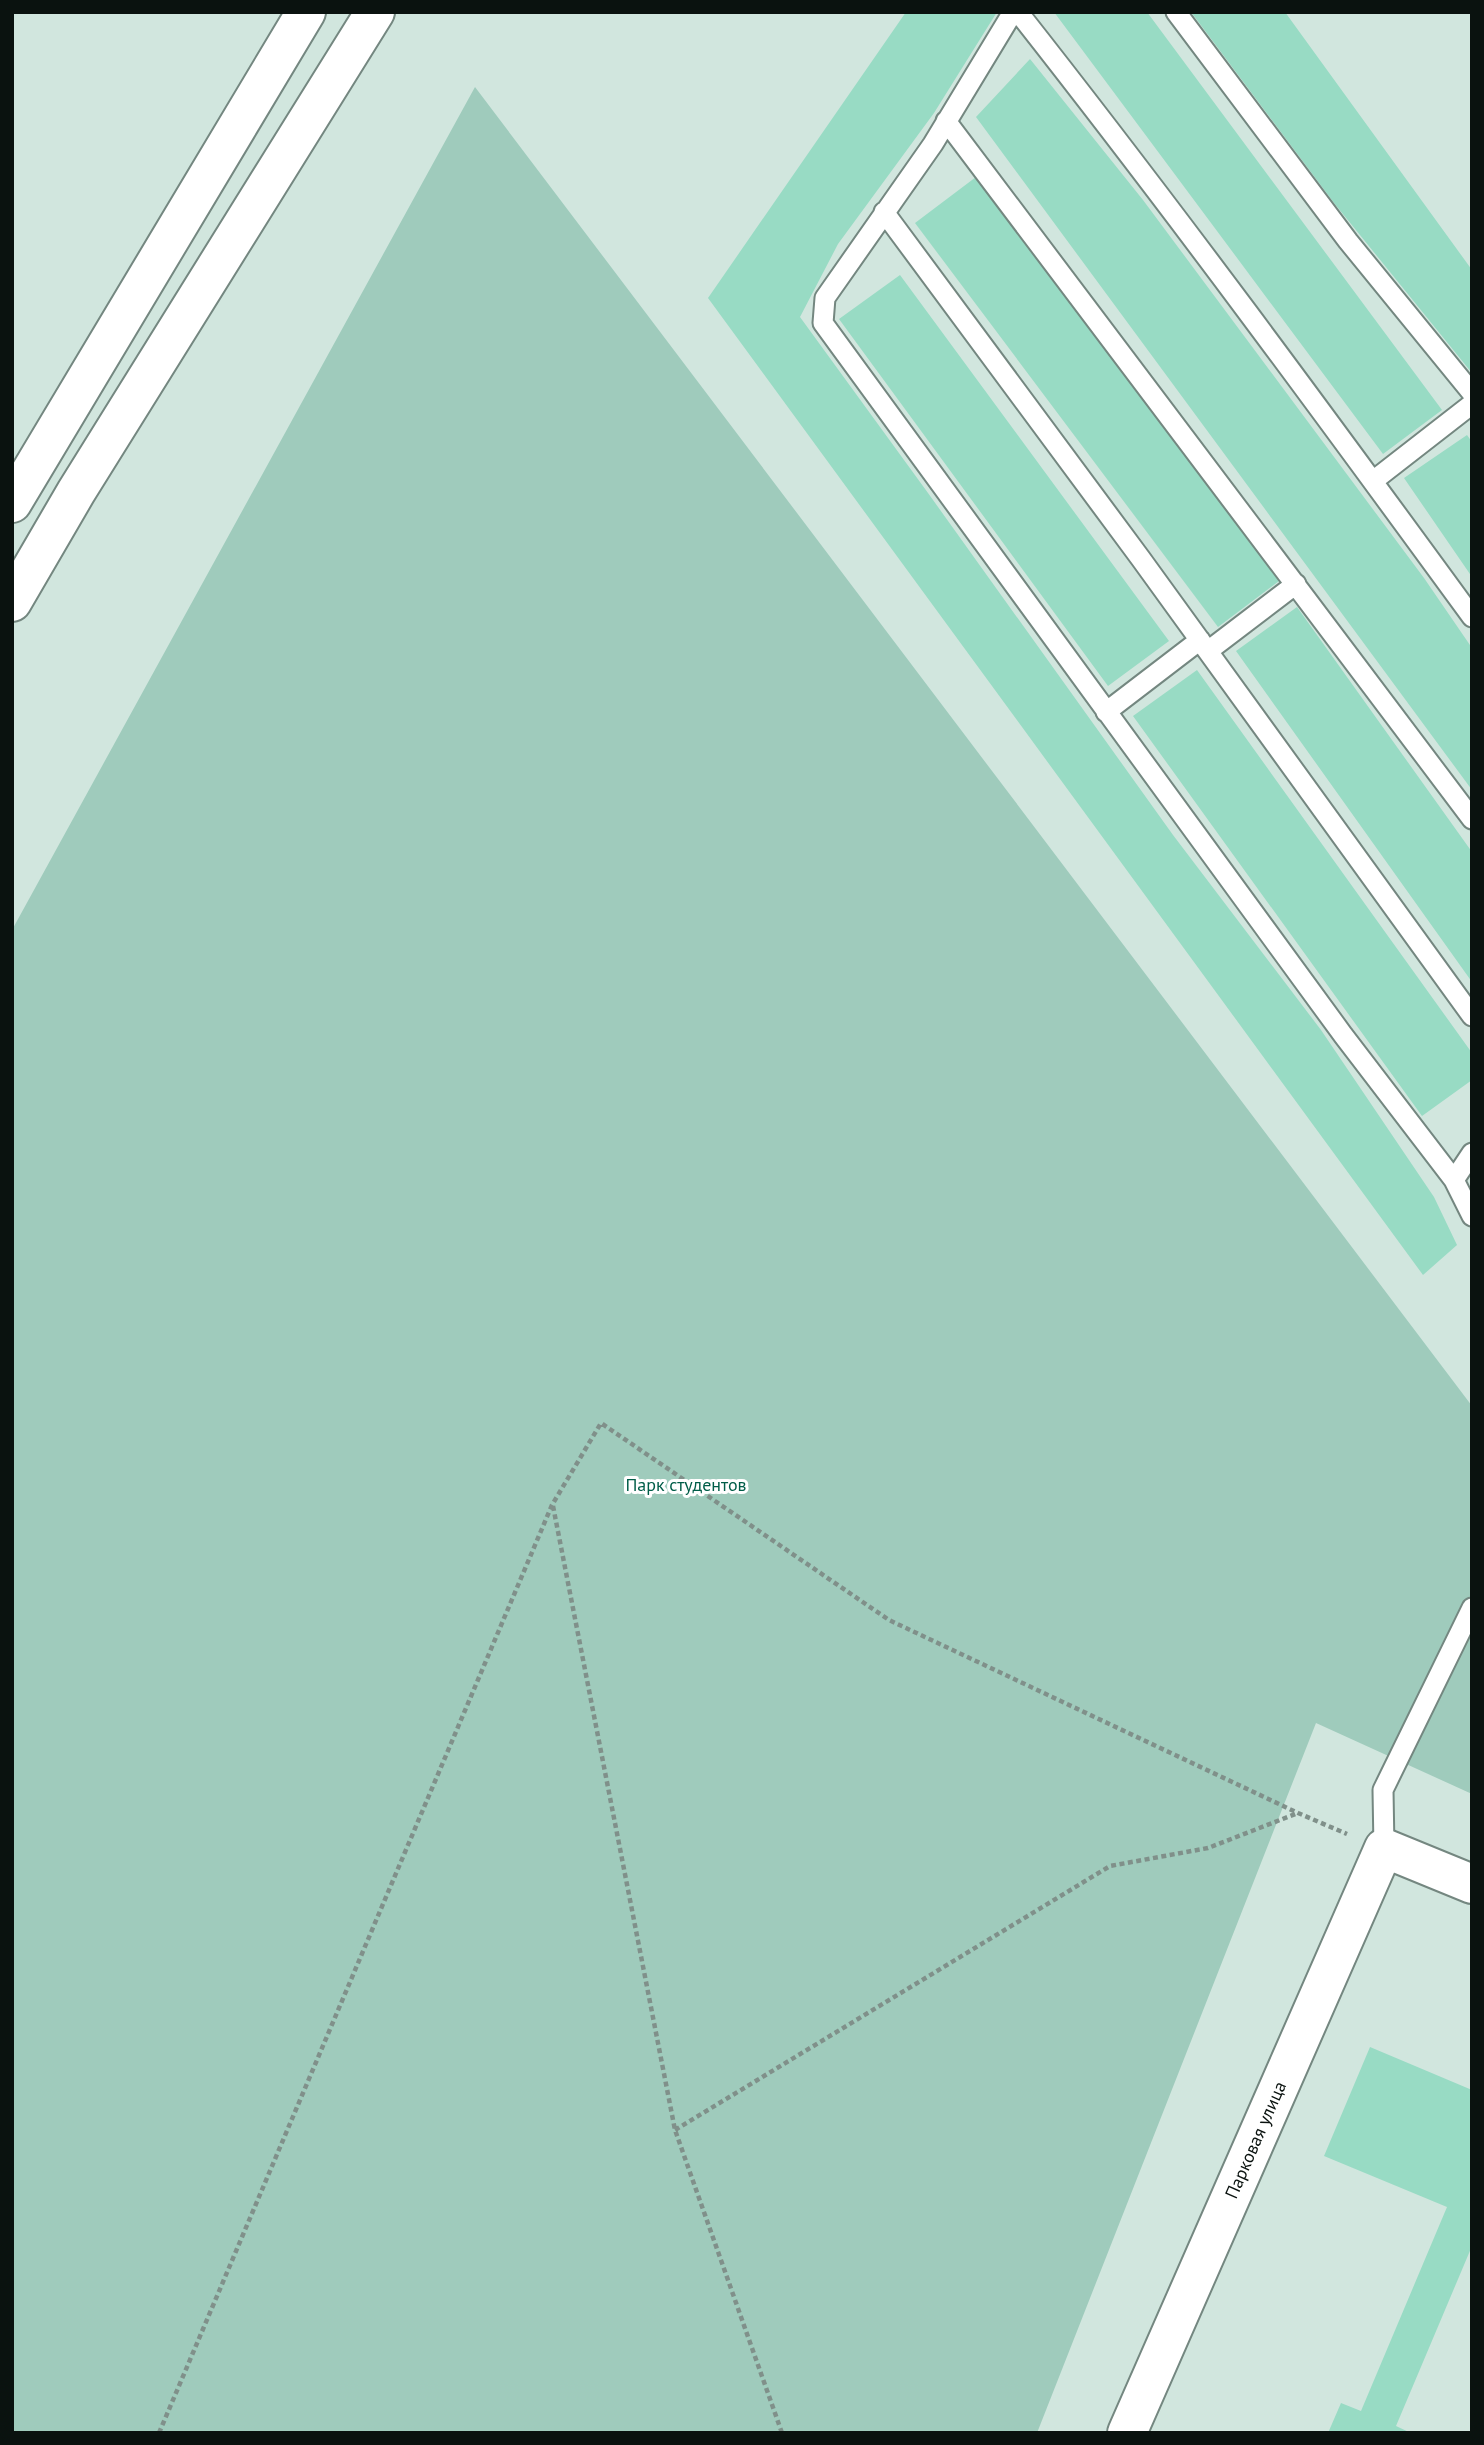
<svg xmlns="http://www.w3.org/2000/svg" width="1484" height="2445" font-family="'PT Sans',sans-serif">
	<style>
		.green { fill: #9fcbbc }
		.building { fill: #98dbc4 }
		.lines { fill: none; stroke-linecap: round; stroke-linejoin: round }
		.lane-casing { stroke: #748780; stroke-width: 23 }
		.street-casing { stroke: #748780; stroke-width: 42 }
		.primary-casing { stroke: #748780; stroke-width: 42 }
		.path { stroke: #80908a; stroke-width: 4.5; stroke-dasharray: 5 3.5; stroke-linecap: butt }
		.lane { stroke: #fff; stroke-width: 19 }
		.street { stroke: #fff; stroke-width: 38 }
		.primary { stroke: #fff; stroke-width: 38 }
		.labels { text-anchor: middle; stroke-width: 6; stroke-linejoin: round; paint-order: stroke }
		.park-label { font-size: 18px; fill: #005d48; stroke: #fff }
		.street-label { font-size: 18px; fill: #0a120f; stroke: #fff }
	</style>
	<rect width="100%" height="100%" fill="#d1e6de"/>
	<!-- green -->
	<path class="green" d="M475,87L1472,1406V1794L1316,1723L1037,2433H12V930Z"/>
	<!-- building -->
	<path class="building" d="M906,12H997L934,113L838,244L800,317L928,493L1173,835L1321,1030L1434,1197L1457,1245L1423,1275L708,298Z
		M1054,12H1147L1442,410L1383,454Z
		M1191,12H1285L1472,270V373L1334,203Z
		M1030,59L1143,200L1424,578L1472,648V790L976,117Z
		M976,177L1279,581L1218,627L915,223Z
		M900,275L1169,641L1108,686L839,319Z
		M1467,435L1472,442V577L1404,478Z
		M1297,607L1472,852V982L1236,651Z
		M1197,670L1472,1053V1080L1422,1116L1133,716Z
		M1370,2047L1472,2090V2246L1396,2426L1411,2433H1328L1341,2403L1361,2411L1447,2207L1324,2156Z"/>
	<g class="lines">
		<!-- lane casing -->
		<g class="lane-casing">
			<path id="lane" d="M1013,12L933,144L825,298L823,323L1343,1035L1454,1180
				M1018,12C1174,210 1323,413 1472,617
				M1176,12L1348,241L1472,393
				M946,121L1472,819
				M884,212L1141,559L1472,1016
				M1373,481L1472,404
				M1208,651L1296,584
				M1106,712L1200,640
				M1472,1153L1454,1180L1472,1216
				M1384,1848L1383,1790L1472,1608"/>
		</g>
		<!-- street casing -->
		<g class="street-casing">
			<g id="street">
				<path id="s1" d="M1127,2433L1384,1848L1472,1884"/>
			</g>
		</g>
		<!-- primary casing -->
		<g class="primary-casing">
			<path id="primary" d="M12,503L306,12
				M12,602L76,492L375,12"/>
		</g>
		<!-- path -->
		<path class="path" d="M553,1506L675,2130L782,2433
			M675,2130L1110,1866L1208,1848L1298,1813
			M159,2433L552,1505L601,1423L889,1620L1298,1813L1347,1834"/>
		<!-- lane -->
		<use href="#lane" class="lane"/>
		<!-- street -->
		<use href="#street" class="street"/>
		<!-- primary -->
		<use href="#primary" class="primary"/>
	</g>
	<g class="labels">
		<!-- park labels -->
		<g class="park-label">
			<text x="686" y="1491">Парк студентов</text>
		</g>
		<!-- street labels -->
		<g class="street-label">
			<text dy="6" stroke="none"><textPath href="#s1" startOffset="320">Парковая улица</textPath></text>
		</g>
	</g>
	<!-- border -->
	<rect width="1484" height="2445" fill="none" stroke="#0a120f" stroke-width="28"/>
</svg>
